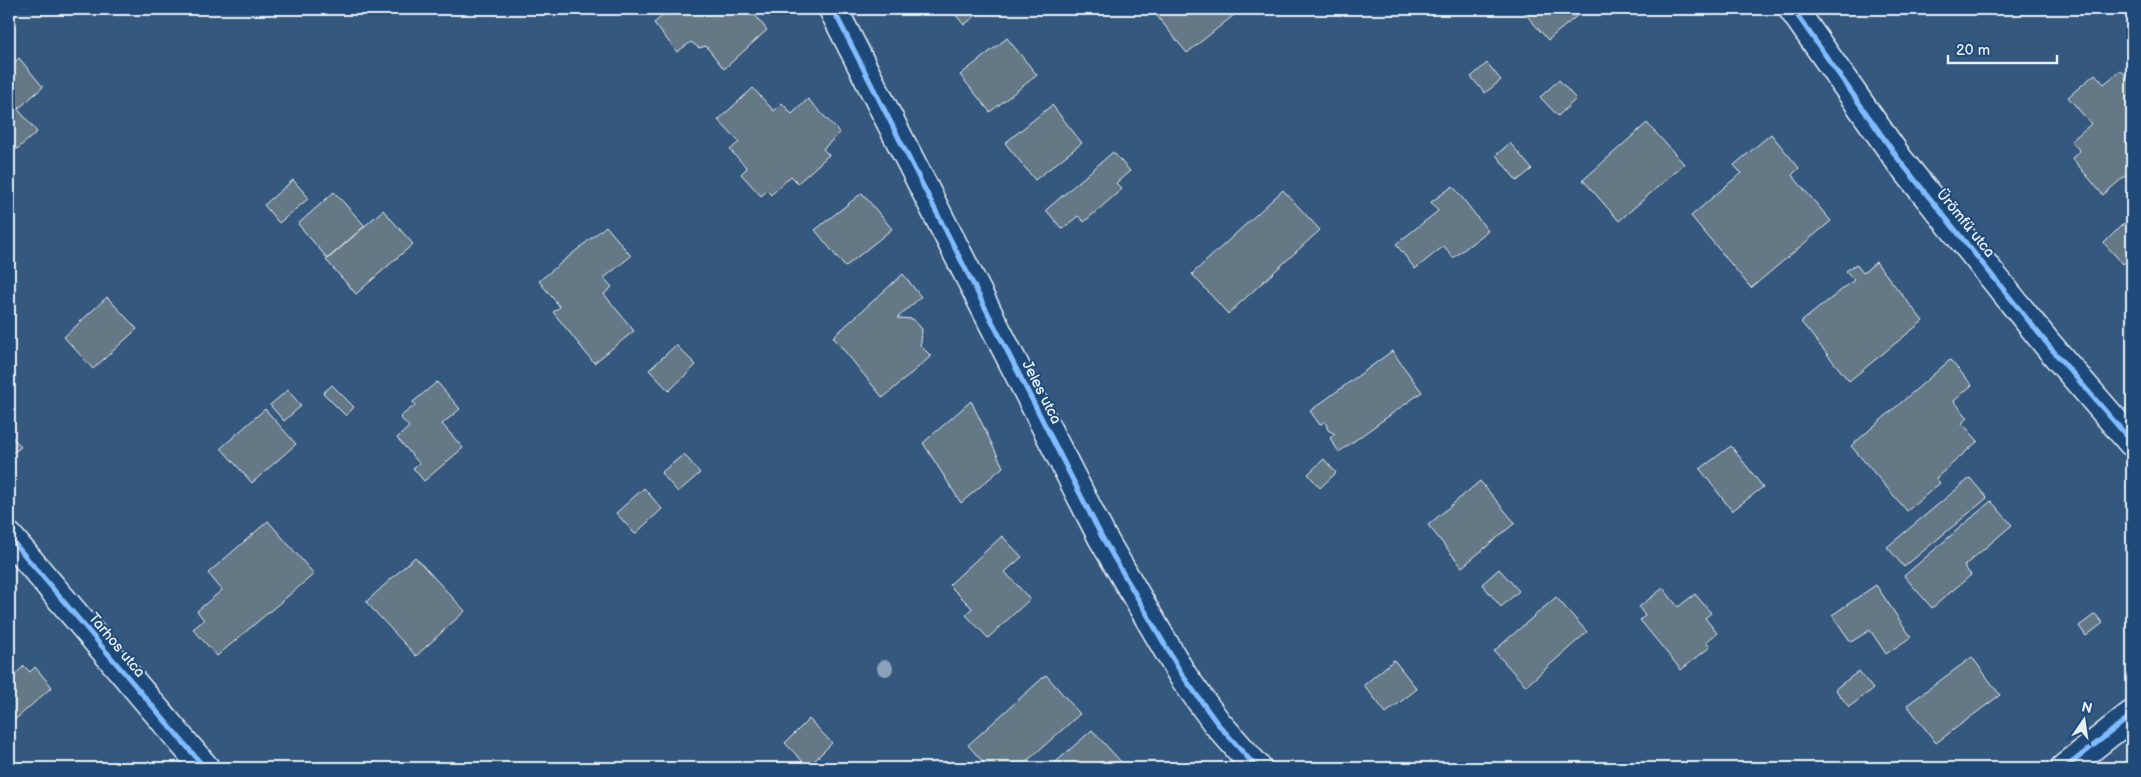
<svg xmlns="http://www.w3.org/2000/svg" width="2141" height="777" font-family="'Balsamiq Sans',sans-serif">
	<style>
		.building { fill: #657886; stroke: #e8f1f8 }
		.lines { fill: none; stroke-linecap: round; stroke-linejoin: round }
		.street-casing { stroke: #e8f1f8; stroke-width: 31 }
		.street { stroke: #1f4a7a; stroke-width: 28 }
		.cycleway-casing { stroke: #1f4a7a; stroke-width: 8 }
		.cycleway { stroke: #80bcff; stroke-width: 5 }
		.tree { fill: #8aa3b8 }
		.labels { text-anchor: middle; stroke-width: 4; stroke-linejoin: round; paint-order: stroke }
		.street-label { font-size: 15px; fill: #e8f1f8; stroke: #1f4a7a }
	</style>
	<rect width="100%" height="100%" fill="#34587e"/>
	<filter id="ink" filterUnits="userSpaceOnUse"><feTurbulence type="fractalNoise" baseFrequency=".02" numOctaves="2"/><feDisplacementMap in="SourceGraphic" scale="10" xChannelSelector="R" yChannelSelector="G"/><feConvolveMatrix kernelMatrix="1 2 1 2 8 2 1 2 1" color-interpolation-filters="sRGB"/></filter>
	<g filter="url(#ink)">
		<!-- building -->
		<path class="building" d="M670,9H750L767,30L724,69L706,46L699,48L691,42L677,52L654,23Z
			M951,9H984L964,25Z
			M1166,9H1228L1234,15L1187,53L1157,16Z
			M1521,9H1585L1548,40Z
			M1007,38L1037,75L990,112L960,75Z
			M19,58L43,87L18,109L37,132L10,155L9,68Z
			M1487,63L1501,80L1485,93L1471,77Z
			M2121,70L2132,84V170L2103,195L2072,158L2080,151L2071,141L2091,124L2068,97L2095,74L2104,84Z
			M1559,80L1576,99L1558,116L1540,97Z
			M753,88L774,111L782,103L792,114L808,99L840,133L823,149L829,155L798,183L791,176L771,195L767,191L761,196L741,174L747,168L730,150L739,142L718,120Z
			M1052,105L1082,143L1035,180L1005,143Z
			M1647,123L1684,164L1619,221L1583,180Z
			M1771,134L1799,168L1792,175L1831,221L1751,288L1691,216L1741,173L1734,165Z
			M1510,143L1532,169L1517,181L1496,155Z
			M1113,152L1130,171L1116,183L1122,189L1084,222L1078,216L1062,229L1046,210Z
			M293,180L309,198L279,223L264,205Z
			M1453,186L1488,231L1453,258L1444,246L1415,269L1396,244L1438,211L1431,202Z
			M1283,190L1320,230L1228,314L1192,274Z
			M334,192L365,226L328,259L298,224Z
			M862,193L892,229L845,267L815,230Z
			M383,210L413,244L356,294L326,260Z
			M2124,223L2132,232V256L2123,264L2104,243Z
			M606,226L631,256L604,278L612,287L604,294L634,331L594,363L553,312L560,307L539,281Z
			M1876,262L1923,321L1849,381L1801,322L1854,280L1846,271L1856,264L1863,273Z
			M903,274L921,297L897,318L913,319L922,329L921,343L920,345L931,356L883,398L833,337Z
			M107,297L137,329L93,369L64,337Z
			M676,345L696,365L669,391L649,370Z
			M1392,351L1422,392L1339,452L1330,438L1335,434L1328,430L1325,421L1320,425L1310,411Z
			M1950,360L1972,385L1954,401L1968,418L1962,423L1978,441L1936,478L1940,483L1907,511L1851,446Z
			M437,382L460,409L442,424L463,448L424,481L413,468L419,463L397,438L409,427L400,417L415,405L413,402Z
			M332,385L354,407L346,416L323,393Z
			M288,390L301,406L284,421L270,405Z
			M971,401L1003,467L961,503L923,443Z
			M265,409L296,444L252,483L221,448Z
			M10,434L21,447L9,456V435Z
			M1731,446L1763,487L1732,511L1700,469Z
			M684,454L700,473L678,492L661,473Z
			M1324,459L1336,473L1320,488L1308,474Z
			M1970,478L1987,498L1904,567L1887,547Z
			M1480,481L1515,523L1462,567L1428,525Z
			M644,488L662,509L635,534L616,513Z
			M1991,501L2012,525L1964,566L1971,575L1932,608L1904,576Z
			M268,521L314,574L217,656L193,629L204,620L197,611L222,590L208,573Z
			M1002,536L1022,557L1005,572L1030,599L988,638L966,615L972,608L949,585Z
			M415,557L465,611L416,656L366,602Z
			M1499,569L1519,591L1501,607L1482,584Z
			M1876,585L1911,637L1886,654L1870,630L1851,642L1832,615Z
			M1663,588L1678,607L1695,594L1711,613L1705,618L1717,633L1706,642L1710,647L1681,670L1640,620L1645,616L1639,607Z
			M1556,597L1587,632L1526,686L1494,651Z
			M2095,614L2103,623L2086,636L2079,626Z
			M1972,657L2000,695L1936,743L1907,705Z
			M1394,660L1417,689L1386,713L1364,685Z
			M24,666L30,672L35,667L52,687L9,725V680Z
			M1859,671L1873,689L1849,707L1835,689Z
			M1046,675L1080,714L1019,768H988L968,745Z
			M809,719L832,743L808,767L785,743Z
			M1092,730L1124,765L1121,768H1049Z"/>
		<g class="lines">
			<!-- street casing -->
			<g class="street-casing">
				<path id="street" d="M833,9L1102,537L1183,676L1217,723L1257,768
					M1793,9L1899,160L2049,346L2132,442
					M9,537L205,768
					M2065,768L2132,715"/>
			</g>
			<!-- street -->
			<use href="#street" class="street"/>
			<!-- cycleway casing -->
			<g class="cycleway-casing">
				<path id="cycleway" d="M833,9L1102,537L1183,676L1217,723L1257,768
					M1793,9L1899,160L2049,346L2132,442
					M9,537L205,768
					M2065,768L2132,715"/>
			</g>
			<!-- cycleway -->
			<use href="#cycleway" class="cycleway"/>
		</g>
		<!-- trees -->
		<circle class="tree" cx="885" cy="668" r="8"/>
	</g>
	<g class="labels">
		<!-- street labels -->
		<g class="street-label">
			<text transform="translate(1966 223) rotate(51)" y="5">Ürömfű utca</text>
			<text transform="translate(1042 392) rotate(63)" y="5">Jeles utca</text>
			<text transform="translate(117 645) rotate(50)" y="5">Tarhos utca</text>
		</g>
	</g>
	<!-- margin -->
	<rect width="2141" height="777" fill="none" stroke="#1f4a7a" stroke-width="30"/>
	<rect x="15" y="15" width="2111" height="747" fill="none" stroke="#e8f1f8" stroke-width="2" filter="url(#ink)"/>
	<!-- north arrow -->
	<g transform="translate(2084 720) rotate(13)" stroke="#1f4a7a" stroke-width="4" paint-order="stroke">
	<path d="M0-4L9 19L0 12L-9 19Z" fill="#e8f1f8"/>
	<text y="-8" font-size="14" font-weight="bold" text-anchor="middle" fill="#e8f1f8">N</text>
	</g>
	<!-- scale -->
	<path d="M1948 55v8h109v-8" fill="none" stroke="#e8f1f8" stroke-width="2.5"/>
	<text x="1956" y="55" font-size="15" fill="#e8f1f8" stroke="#1f4a7a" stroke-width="4" paint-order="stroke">20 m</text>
</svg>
